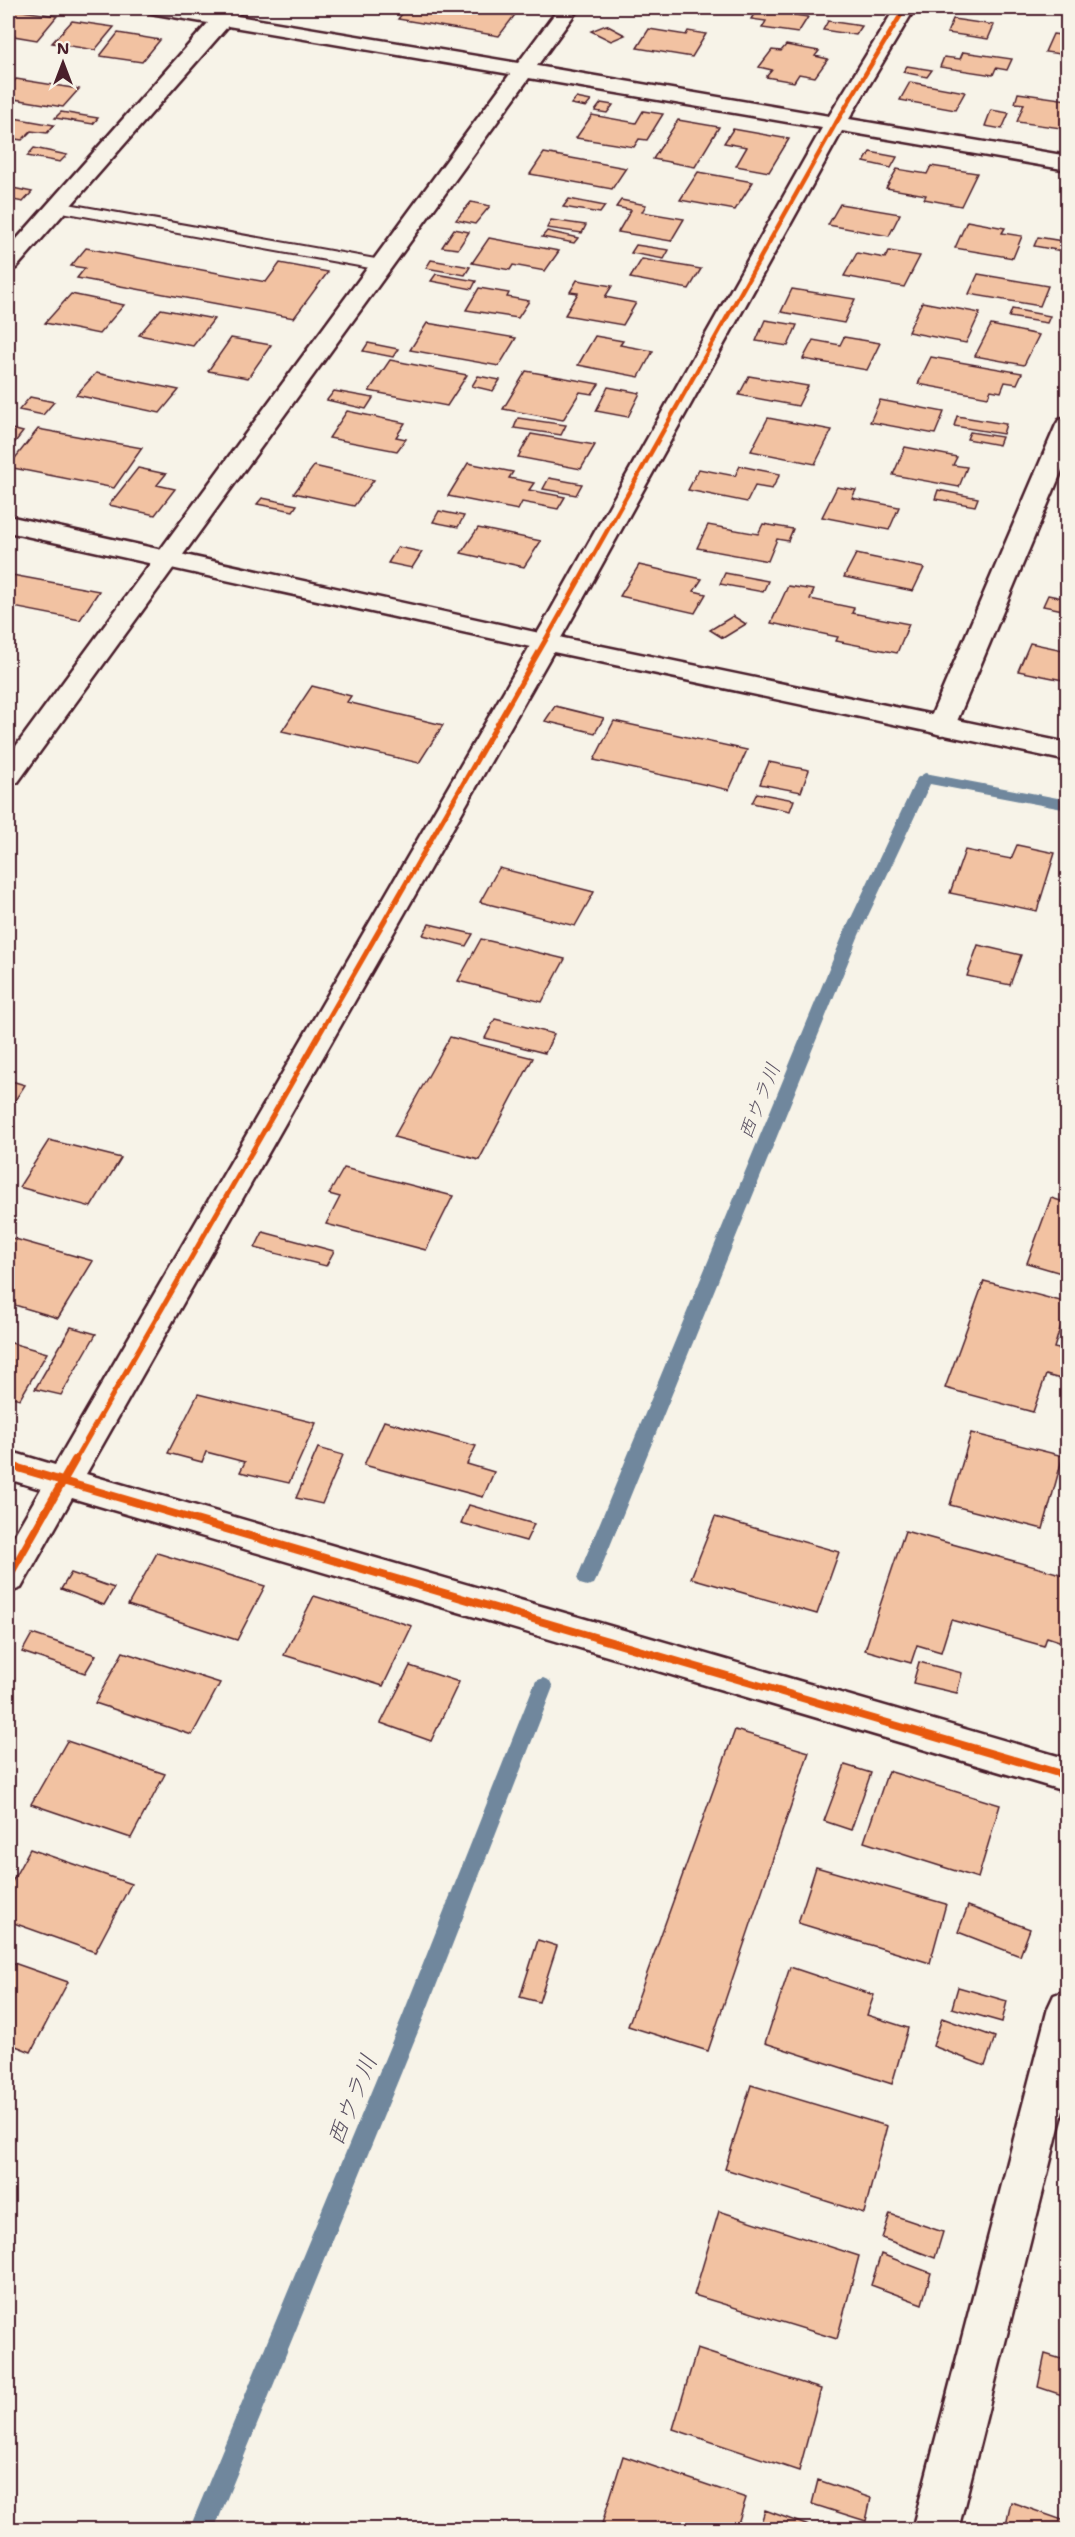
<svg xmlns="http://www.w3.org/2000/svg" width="1075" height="2537" font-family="'Shantell Sans','Klee One',sans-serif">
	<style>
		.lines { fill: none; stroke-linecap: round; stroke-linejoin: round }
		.stream { fill: #6f879d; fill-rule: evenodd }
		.building { fill: #f2c2a2; stroke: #4a1f2b; stroke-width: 1.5 }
		.lane-casing { stroke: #4a1f2b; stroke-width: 4 }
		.street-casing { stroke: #4a1f2b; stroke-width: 5 }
		.secondary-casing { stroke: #4a1f2b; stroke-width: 5 }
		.lane { fill: #f7f3e8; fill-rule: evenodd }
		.street { fill: #f7f3e8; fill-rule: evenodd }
		.secondary { fill: #f7f3e8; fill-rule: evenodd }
		.cycleway-far2-casing { stroke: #f7f3e8; stroke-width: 8 }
		.cycleway-far1-casing { stroke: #f7f3e8; stroke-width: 9 }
		.cycleway-casing { stroke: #f7f3e8; stroke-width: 11 }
		.cycleway-far2 { stroke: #e8590c; stroke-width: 4.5 }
		.cycleway-far1 { stroke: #e8590c; stroke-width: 5 }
		.cycleway { stroke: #e8590c; stroke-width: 8 }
		.labels { text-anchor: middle; stroke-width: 5; stroke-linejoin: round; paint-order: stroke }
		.water-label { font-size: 20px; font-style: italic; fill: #5c5364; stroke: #f7f3e8 }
		.near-water-label { font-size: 24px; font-style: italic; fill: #5c5364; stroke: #f7f3e8 }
	</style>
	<rect width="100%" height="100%" fill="#f7f3e8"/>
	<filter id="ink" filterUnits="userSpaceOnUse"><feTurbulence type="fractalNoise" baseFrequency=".0167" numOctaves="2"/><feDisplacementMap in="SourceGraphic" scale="12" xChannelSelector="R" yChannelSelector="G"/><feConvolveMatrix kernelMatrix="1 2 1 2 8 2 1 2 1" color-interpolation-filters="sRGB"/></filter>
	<g filter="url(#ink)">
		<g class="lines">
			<!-- stream -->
			<path class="stream" d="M925,773L1068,800V810L930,784L859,935L597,1578L594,1584L587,1586L580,1584L577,1578L843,935L917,778Z
				M543,1678L550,1681L553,1687L424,2017L214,2530H189L402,2017L533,1687L536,1681Z"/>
		</g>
		<!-- building -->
		<path class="building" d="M407,8H489L517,12L499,36L398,19Z
			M636,8H681L676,14Z
			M1010,8H1050L1047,13Z
			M757,9L808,17L798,33L762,28L766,21L751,19Z
			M15,10L57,16L37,40L8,35V19Z
			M953,19L994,25L988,39L947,33Z
			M72,21L114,27L95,50L52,43Z
			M828,21L862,26L856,35L823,30Z
			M606,25L625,35L611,41L591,31Z
			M649,29L686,35L688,31L706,34L692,57L637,48Z
			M118,33L160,40L142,62L100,56Z
			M1053,34L1068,36V55L1045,52Z
			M786,45L819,51L815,56L828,59L815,77L799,74L794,82L766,77L772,70L759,67L772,50L781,51Z
			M963,52L1012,59L1007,70L996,68L993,75L940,67L944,57L960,59Z
			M907,66L932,70L927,77L903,72Z
			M16,79L79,89L63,107L8,98V88Z
			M910,82L965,92L955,110L900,100Z
			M1018,93L1068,100L1065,109H1068V129L1017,122L1024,104L1015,103Z
			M576,98L591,101L586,107L571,104Z
			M601,103L613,105L607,113L595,111Z
			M991,110L1009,113L1002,129L985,126Z
			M643,111L663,114L647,140L639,139L634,147L576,138L592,115L636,123Z
			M61,112L98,118L93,124L55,118Z
			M8,117L54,125L47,133L31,131L22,140L8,138Z
			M678,120L719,127L695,167L653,159Z
			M733,129L789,139L769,172L736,166L747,147L724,143Z
			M34,148L67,155L60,162L27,156Z
			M870,152L897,157L891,168L864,162Z
			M544,153L626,168L612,189L530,174Z
			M931,166L977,173L961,206L924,199L926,195L886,188L897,169L927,174Z
			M698,172L753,182L735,210L680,200Z
			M8,187L32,192L23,202L8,199Z
			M569,199L605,206L600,213L563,207Z
			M621,200L646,205L642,212L684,219L671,241L618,232L631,210L616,207Z
			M471,202L490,206L475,224L456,220Z
			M840,204L900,214L889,236L828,225Z
			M551,220L586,225L582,233L547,228Z
			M967,221L1005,228L1002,233L1022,236L1013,258L955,248Z
			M454,229L469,232L458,249L442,247Z
			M547,231L578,238L574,243L542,237Z
			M1038,237L1068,242V252L1034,246Z
			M489,238L559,251L545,271L513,265L510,270L472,263Z
			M636,245L669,250L664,259L631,253Z
			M86,248L266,282L280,263L328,272L294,318L77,278L85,268L71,266Z
			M889,251L920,256L904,287L844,276L857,253L885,258Z
			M642,259L701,269L689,289L630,278Z
			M431,260L470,267L465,275L426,268Z
			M436,274L476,281L472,289L431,281Z
			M978,274L1048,286L1040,306L969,294Z
			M577,280L612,286L605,297L636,303L623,325L565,315L578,293L570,292Z
			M479,288L509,293L507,297L529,301L518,318L466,310Z
			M792,289L855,299L844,323L781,312Z
			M71,294L124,305L99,334L45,323Z
			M922,302L980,313L966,343L908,332Z
			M161,309L214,319L193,346L139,335Z
			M1012,309L1050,316L1047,323L1009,317Z
			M765,320L797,325L788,346L756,341Z
			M427,323L516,338L499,366L410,350Z
			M991,325L1039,335L1024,365L975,356Z
			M595,336L623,341L620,345L653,351L639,377L578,365Z
			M844,337L880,343L867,370L803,359L813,340L840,345Z
			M231,338L271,345L248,378L208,371Z
			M368,343L398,349L393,357L363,351Z
			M931,357L1022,373L1017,384L1005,382L1001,392L991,390L988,397L918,384Z
			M390,360L467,375L447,406L369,391Z
			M526,371L599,384L592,394L580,392L563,420L503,409Z
			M96,373L179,390L160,413L76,395Z
			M478,376L500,380L493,391L472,386Z
			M749,376L808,386L798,406L739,395Z
			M608,387L640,393L628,417L596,411Z
			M334,391L373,398L366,409L327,400Z
			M30,397L54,402L43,415L19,410Z
			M880,400L944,412L935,434L870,422Z
			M347,411L405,423L396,437L406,439L397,451L329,438Z
			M957,416L1006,424L1003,434L954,426Z
			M518,418L566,425L561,435L514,428Z
			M768,418L832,430L815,464L751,451Z
			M8,428L23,432L8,451Z
			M38,429L142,448L114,488L8,467Z
			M970,432L1002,437L999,445L967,439Z
			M531,434L595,445L581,469L518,457Z
			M905,447L957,457L953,465L967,467L959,487L893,475Z
			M468,463L513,472L509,478L534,483L529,490L565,497L558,509L522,502L518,510L448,496Z
			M314,466L374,480L354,506L294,493Z
			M740,466L780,474L772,489L755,486L747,502L688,490L699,469L735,476Z
			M138,468L166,474L157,485L175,489L155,515L109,505Z
			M549,478L582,484L576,495L543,489Z
			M837,487L856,490L852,498L899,507L889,530L822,517Z
			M938,490L978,498L975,506L935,499Z
			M262,498L297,505L293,511L257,504Z
			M439,511L464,516L458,527L433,522Z
			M763,524L793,529L788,541L777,539L768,561L697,548L708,525L758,534Z
			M478,528L541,541L524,567L461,553Z
			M398,547L422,552L412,568L388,563Z
			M856,554L924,568L913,591L844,577Z
			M639,565L702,579L694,591L706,594L695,613L620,596Z
			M725,573L768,581L763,592L720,584Z
			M12,575L99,591L80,620L8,606V582Z
			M788,586L814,590L810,599L854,608L852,613L909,624L897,653L836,641L838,637L771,623Z
			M1048,595L1068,599V611L1043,606Z
			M733,616L746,624L723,638L710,630Z
			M1030,643L1068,651V681L1018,671Z
			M312,686L351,696L347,702L443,725L419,763L282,731Z
			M555,706L604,718L595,733L545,721Z
			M614,721L747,750L729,790L594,760Z
			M769,762L809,770L801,792L760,784Z
			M757,793L794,800L790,811L752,803Z
			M1017,845L1055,853L1037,911L950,893L965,850L1011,859Z
			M499,868L594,892L575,926L480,902Z
			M429,924L473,934L466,946L423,935Z
			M481,939L565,959L542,1002L458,981Z
			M978,945L1021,955L1010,985L967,976Z
			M495,1019L554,1034L545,1053L485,1038Z
			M450,1037L533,1058L479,1160L394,1137Z
			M8,1080L25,1085L8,1111Z
			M49,1140L121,1158L91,1207L19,1187Z
			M344,1168L453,1196L426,1250L326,1224L340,1197L329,1194Z
			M1051,1198L1068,1203V1275L1027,1263Z
			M263,1232L334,1251L326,1266L255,1248Z
			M8,1237L93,1261L58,1318L8,1303Z
			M984,1281L1068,1303L1054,1348L1068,1351V1370L1064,1380L1046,1375L1033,1412L945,1388Z
			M71,1327L96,1334L61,1395L35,1389Z
			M8,1342L47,1353L20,1399L8,1396Z
			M198,1394L316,1423L289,1483L240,1472L245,1462L206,1452L202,1462L168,1453Z
			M384,1421L476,1446L467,1464L494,1472L483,1497L364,1465Z
			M971,1433L1063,1456L1043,1529L950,1505Z
			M318,1448L343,1455L322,1504L296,1498Z
			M469,1505L534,1524L526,1541L461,1523Z
			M715,1517L839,1552L817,1614L691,1578Z
			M905,1531L1068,1576V1623L1062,1642L1047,1637L1044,1646L951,1620L941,1652L917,1645L911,1663L865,1650Z
			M157,1553L265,1586L237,1640L128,1605Z
			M71,1573L114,1588L104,1605L61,1589Z
			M314,1596L412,1626L383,1686L284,1655Z
			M32,1634L96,1655L85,1673L22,1652Z
			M123,1652L220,1683L192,1735L95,1703Z
			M919,1662L962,1673L957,1693L913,1683Z
			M410,1666L459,1682L431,1741L381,1723Z
			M735,1730L809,1752L708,2051L628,2026Z
			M67,1741L165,1774L131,1838L31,1804Z
			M845,1765L871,1773L851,1830L824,1821Z
			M888,1771L1000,1805L978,1878L864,1842Z
			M30,1849L131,1884L95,1952L8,1921V1889Z
			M816,1867L946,1904L930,1963L798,1923Z
			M968,1906L1030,1929L1020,1956L958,1932Z
			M538,1940L557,1946L539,2002L520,1997Z
			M8,1961L68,1982L31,2052L8,2043Z
			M790,1967L874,1995L867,2015L908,2028L892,2084L765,2043Z
			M958,1987L1007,2001L1002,2022L952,2008Z
			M942,2018L995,2037L985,2066L933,2046Z
			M751,2085L887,2126L864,2213L725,2169Z
			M719,2211L859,2256L837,2339L694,2295Z
			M890,2214L943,2232L935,2258L882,2238Z
			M881,2254L931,2273L922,2304L871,2285Z
			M697,2349L821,2389L799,2471L673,2429Z
			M1045,2354L1068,2361V2397L1038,2387Z
			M623,2456L746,2498L736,2530H600Z
			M818,2480L871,2498L866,2521L812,2504Z
			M1011,2502L1068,2522V2530H1005Z
			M765,2510L820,2530H759Z"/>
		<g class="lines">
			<!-- lane casing -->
			<g class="lane-casing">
				<path id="lane" d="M57,202L381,260L389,265L381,270L51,210L49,207L51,204Z"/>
			</g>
			<!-- street casing -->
			<g class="street-casing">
				<path id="street" d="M146,8H190L218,12L222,8H243L237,16L518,63L559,8H579L537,66L829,116L895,8H915L849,119L1068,156V170L842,131L574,615L86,1474L1068,1759V1792L72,1498L21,1588L8,1593V1546L41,1489L8,1479V1451L55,1465L548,615L822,128L529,78L18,782L8,785V757L510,74L228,26L16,268L8,270V249L208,23L156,14L149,12Z
					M1068,418V456L955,726L951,732L941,735L931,732L927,726L1056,425L1059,420Z
					M1068,1990V2091L958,2530H912L1048,2008L1054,1995Z"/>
			</g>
			<!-- secondary casing -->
			<g class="secondary-casing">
				<path id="secondary" d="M8,516L544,634L1068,743V761L544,650L8,532Z"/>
			</g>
			<!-- lane -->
			<use href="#lane" class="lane"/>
			<!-- street -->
			<use href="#street" class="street"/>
			<!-- secondary -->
			<use href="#secondary" class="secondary"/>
			<!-- cycleway-far2 casing -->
			<g class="cycleway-far2-casing">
				<path id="cycleway-far2" d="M548,636L836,123L905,8"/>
			</g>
			<!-- cycleway-far1 casing -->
			<g class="cycleway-far1-casing">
				<path id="cycleway-far1" d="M74,1462L549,634"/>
			</g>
			<!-- cycleway casing -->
			<g class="cycleway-casing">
				<path id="cycleway" d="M8,1465L1068,1776
					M8,1578L75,1460"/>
			</g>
			<!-- cycleway-far2 -->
			<use href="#cycleway-far2" class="cycleway-far2"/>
			<!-- cycleway-far1 -->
			<use href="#cycleway-far1" class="cycleway-far1"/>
			<!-- cycleway -->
			<use href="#cycleway" class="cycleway"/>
		</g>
	</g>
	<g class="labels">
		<!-- water labels -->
		<g class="water-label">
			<text transform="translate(759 1101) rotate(-68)" y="7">西ウラ川</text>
		</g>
		<!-- near-water labels -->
		<g class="near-water-label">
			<text transform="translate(352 2100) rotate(-68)" y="8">西ウラ川</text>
		</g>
	</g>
	<!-- margin -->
	<rect width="1075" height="2537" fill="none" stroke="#f7f3e8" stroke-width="30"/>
	<rect x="15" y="15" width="1045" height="2507" fill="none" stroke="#4a1f2b" stroke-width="2" filter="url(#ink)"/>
	<!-- north arrow -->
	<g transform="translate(63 63)" stroke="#f7f3e8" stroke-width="4.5" paint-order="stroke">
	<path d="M0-4.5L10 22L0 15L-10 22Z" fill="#4a1f2b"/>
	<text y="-9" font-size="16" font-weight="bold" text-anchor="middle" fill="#4a1f2b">N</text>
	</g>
</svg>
